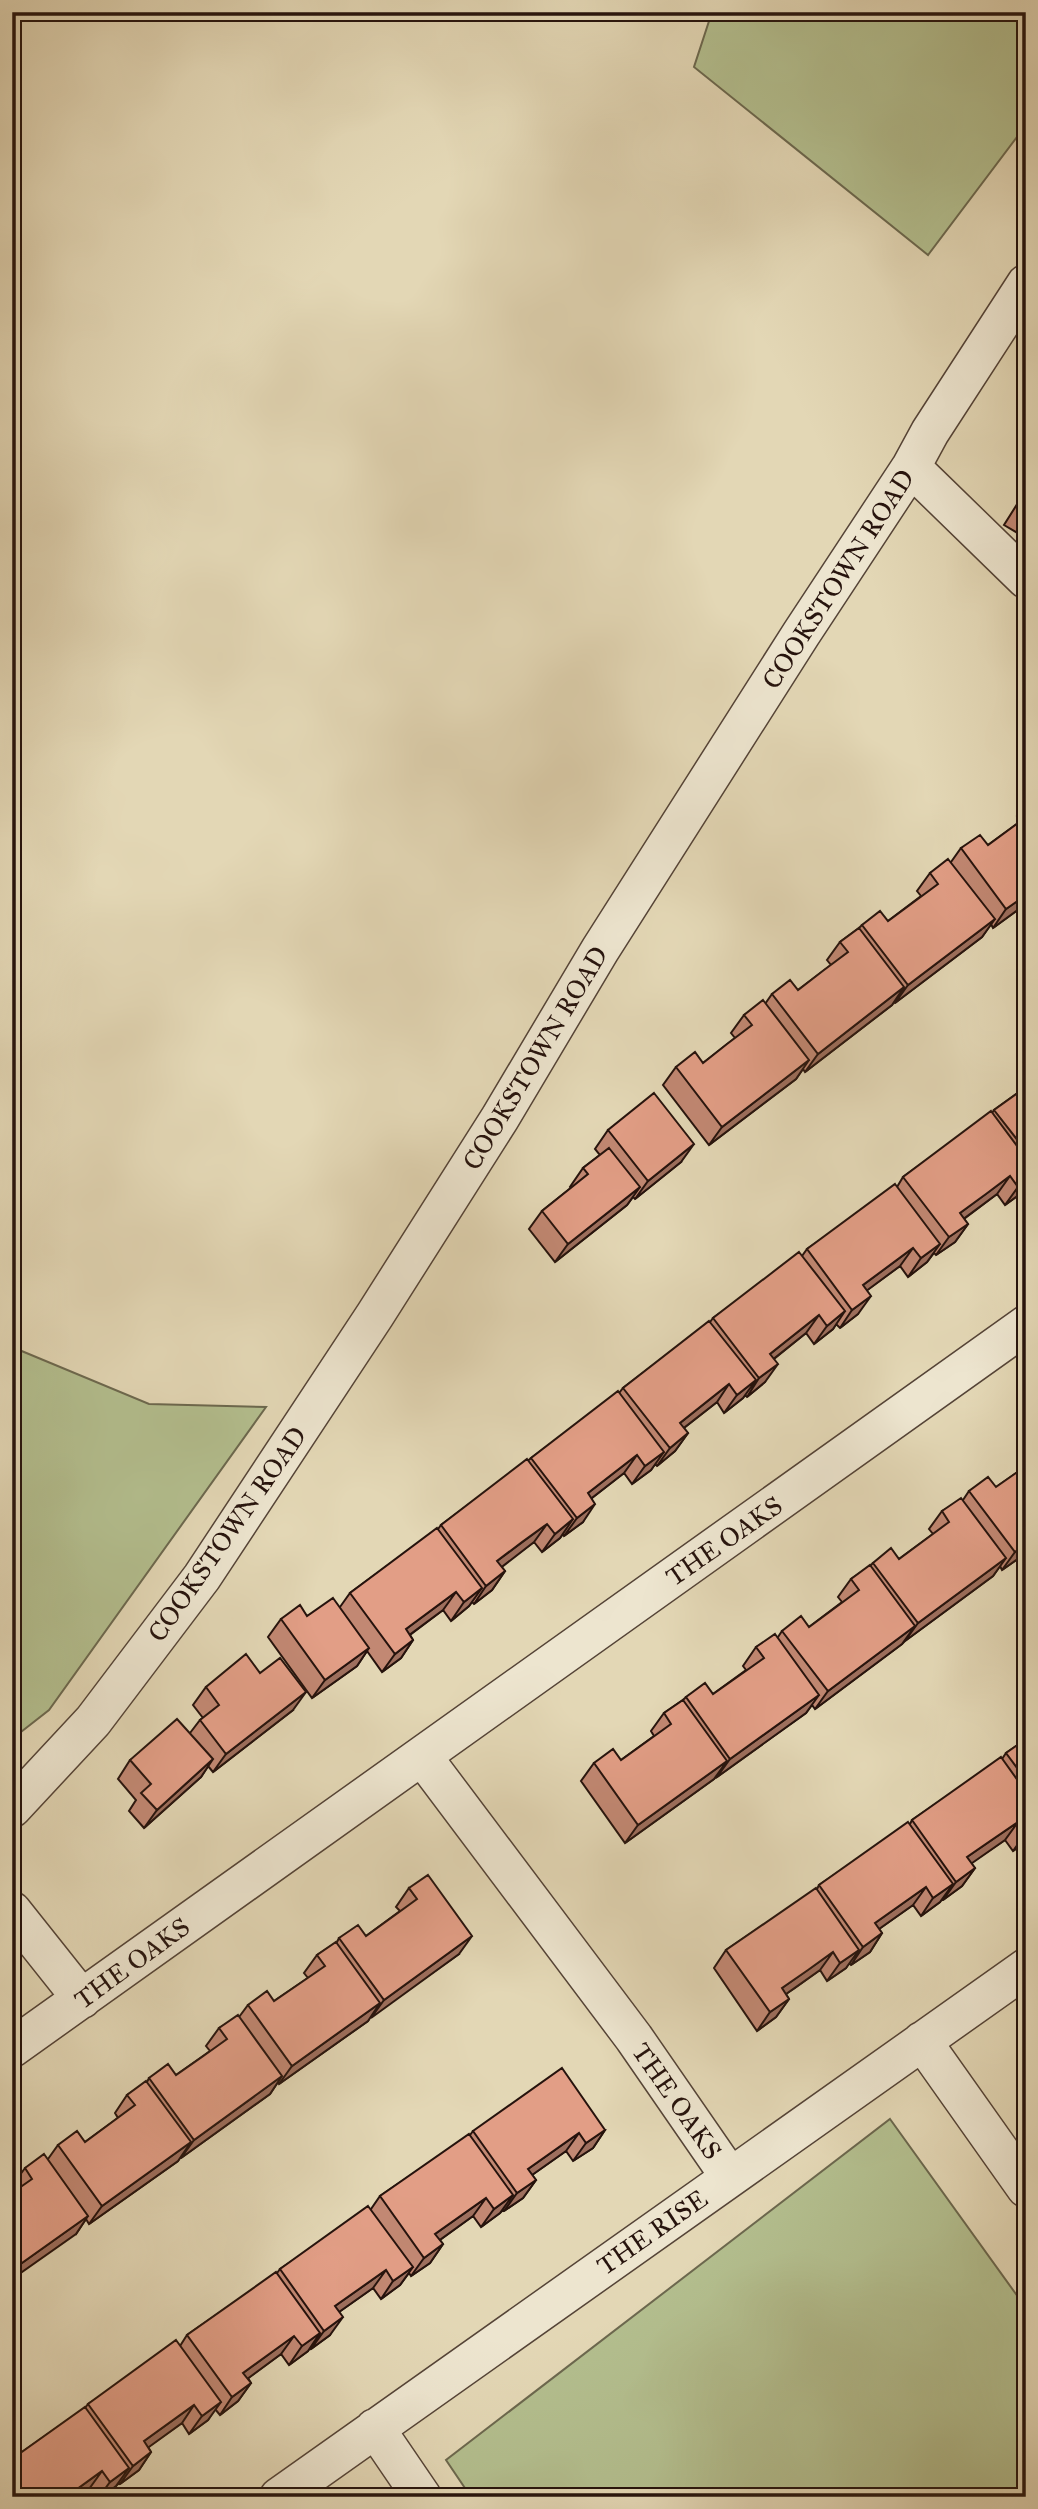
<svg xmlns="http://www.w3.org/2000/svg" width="1038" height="2509" font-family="'IM FELL Great Primer',serif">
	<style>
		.green { fill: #b3be8e; stroke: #6c684e; stroke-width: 2 }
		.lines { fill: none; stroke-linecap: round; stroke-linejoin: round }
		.minor-casing { stroke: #554437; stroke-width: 41 }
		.minor { stroke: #ede5cf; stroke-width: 38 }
		.wall { fill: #c28873; stroke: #26130d; stroke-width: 2 }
		.shaded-wall { fill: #9e6f5e; stroke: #26130d; stroke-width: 2 }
		.building { fill: #e29e86; stroke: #26130d; stroke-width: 2 }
		.labels { text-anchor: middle; stroke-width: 5; stroke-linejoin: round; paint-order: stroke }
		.street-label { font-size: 26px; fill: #26130d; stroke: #ede5cf }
	</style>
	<rect width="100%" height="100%" fill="#e3d7b5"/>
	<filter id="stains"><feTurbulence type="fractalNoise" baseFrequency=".00286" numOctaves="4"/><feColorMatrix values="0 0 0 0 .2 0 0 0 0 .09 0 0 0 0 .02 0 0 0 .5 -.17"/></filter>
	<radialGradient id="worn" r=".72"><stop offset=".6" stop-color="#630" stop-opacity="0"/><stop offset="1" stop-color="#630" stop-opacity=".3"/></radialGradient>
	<!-- green -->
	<path class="green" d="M712,12H1026V125L928,255L694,67Z
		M12,1347L149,1404L266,1407L49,1710L12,1739Z
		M890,2119L1026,2308V2497H471L446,2460Z"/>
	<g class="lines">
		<!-- minor casing -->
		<g class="minor-casing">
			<path id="minor" d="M911,467L1026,579
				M422,1756L634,2038L730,2177
				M12,1808L93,1721L202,1577L375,1315L500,1118L600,950L801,634L911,467L930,432L1026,284
				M12,1911L82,1999
				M922,2041L1026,2188
				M12,2048L1026,1325
				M375,2428L422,2497
				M279,2497L1026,1968"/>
		</g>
		<!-- minor -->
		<use href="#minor" class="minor"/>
	</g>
	<!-- wall -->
	<path class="wall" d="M1026,490V538L1004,525Z
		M1026,804V904L993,928L991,924L982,937L895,1003L894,1002L892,1005L805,1072L803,1069L796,1079L709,1145L663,1085L676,1067L703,1063L735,1038L731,1033L744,1015L765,1004L772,994L798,990L831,965L827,960L840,942L859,928L862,925L888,921L921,896L917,891L930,873L951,862L961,848L988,845L1021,821L1017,816Z
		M1026,1087V1188L1024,1191L1005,1205L997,1194L964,1219L968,1224L955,1242L936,1255L934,1253L927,1262L908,1277L900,1266L867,1290L858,1314L840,1328L836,1324L833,1329L814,1344L806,1333L774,1359L765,1382L747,1397L745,1395L743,1398L724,1413L717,1402L684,1428L688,1433L675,1451L657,1466L655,1464L651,1470L632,1484L624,1473L592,1498L583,1522L564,1536L563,1534L560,1538L542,1552L534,1542L501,1566L505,1571L492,1590L474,1604L472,1602L469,1606L451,1621L443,1610L410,1635L413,1640L401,1658L382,1672L367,1651L357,1666L312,1698L268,1637L281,1619L307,1616L340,1607L350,1593L438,1529L441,1525L619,1393L623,1388L710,1322L713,1318L802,1256L807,1249L897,1187L903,1177L992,1113L994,1110Z
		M608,1130L681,1162L635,1199L633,1197L627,1205L555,1262L529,1229L542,1211L571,1188L570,1187L583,1168L600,1155L595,1149Z
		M1026,1466V1553L1002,1570L1000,1566L993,1576L905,1641L902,1644L815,1709L812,1705L806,1713L717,1777V1776L714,1779L625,1843L581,1781L594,1763L621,1760L654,1736L651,1731L664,1713L683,1700L686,1697L713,1694L746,1670L743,1666L756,1647L778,1637L782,1631L809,1627L842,1602L838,1597L851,1579L870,1566L873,1563L899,1559L933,1534L929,1529L942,1511L963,1500L969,1491L996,1487Z
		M260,1673L293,1710L213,1772L208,1766L201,1777L144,1828L129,1811L136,1800L118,1779L130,1760L190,1733L200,1720L203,1718L193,1705L206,1687Z
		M1026,1739V1841L1013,1851L1005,1840L971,1863L975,1868L962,1886L943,1900L942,1899L940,1902L921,1916L913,1905L879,1929L882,1933L870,1952L851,1965L849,1963L846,1968L827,1981L820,1970L795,1988L786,1994L789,1999L776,2017L757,2031L714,1968L726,1950L817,1889L819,1885L910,1824L912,1820L1002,1759L1006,1753Z
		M409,1888L459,1954L370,2017L368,2021L279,2084L278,2082L270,2094L181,2158L180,2157L178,2161L89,2224L86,2219L76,2234L16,2191L12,2186L25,2168L48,2159L58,2145L85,2142L118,2118L115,2113L127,2095L147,2082L149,2078L176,2075L210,2051L206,2046L219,2028L239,2017L248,2005L274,2001L308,1978L304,1973L317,1955L337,1942L339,1938L366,1936L400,1911L396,1907Z
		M605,2130L593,2148L573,2161L566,2151L532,2175L536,2180L523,2198L504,2211L503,2210L500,2213L481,2227L473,2216L440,2240L443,2244L430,2263L411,2276L409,2273L400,2285L381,2299L373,2288L339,2312L330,2335L311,2349L310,2347L308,2351L289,2365L281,2354L248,2378L251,2383L238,2401L220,2415L215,2409L208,2420L189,2434L182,2423L148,2447L151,2452L139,2470L120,2484L119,2483L116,2486L102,2497H95L89,2489L79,2497H12V2459L85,2408L88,2404L180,2346L187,2335L277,2273L280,2269L371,2209L380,2196L470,2135L473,2131Z"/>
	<!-- shaded-wall -->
	<path class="shaded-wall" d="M1026,895V904L993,928L1006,909Z
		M995,919L982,937L895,1003L908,985Z
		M904,987L892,1005L805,1072L818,1054Z
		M809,1060L796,1079L709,1145L722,1127Z
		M694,1144L681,1162L635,1199L648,1181Z
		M1010,1176L997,1194L947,1231L960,1213Z
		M1026,1180V1188L1024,1191L1005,1205L1018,1187Z
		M640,1187L627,1205L555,1262L568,1244Z
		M968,1224L955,1242L936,1255L949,1237Z
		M940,1244L927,1262L908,1277L921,1258Z
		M913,1248L900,1266L850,1303L863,1285Z
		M871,1296L858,1314L840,1328L852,1310Z
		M845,1311L833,1329L814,1344L827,1326Z
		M819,1315L806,1333L757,1372L770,1354Z
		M778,1364L765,1382L747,1397L759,1378Z
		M756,1380L743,1398L724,1413L737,1395Z
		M729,1384L717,1402L667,1441L680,1423Z
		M688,1433L675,1451L657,1466L670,1448Z
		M664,1452L651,1470L632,1484L645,1466Z
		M637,1455L624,1473L575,1511L588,1493Z
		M595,1504L583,1522L564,1536L577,1518Z
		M573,1519L560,1538L542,1552L555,1534Z
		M547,1524L534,1542L485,1580L497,1561Z
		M1026,1544V1553L1002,1570L1015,1552Z
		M1006,1558L993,1576L905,1641L918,1623Z
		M505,1571L492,1590L474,1604L486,1586Z
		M482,1588L469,1606L451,1621L464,1602Z
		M456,1592L443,1610L393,1647L406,1629Z
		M915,1626L902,1644L815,1709L828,1691Z
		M413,1640L401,1658L382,1672L395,1654Z
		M369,1648L357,1666L312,1698L325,1680Z
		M306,1692L293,1710L213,1772L226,1754Z
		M819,1695L806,1713L717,1777L730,1759Z
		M213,1759L201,1777L144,1828L157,1810Z
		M727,1761L714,1779L625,1843L638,1825Z
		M1018,1822L1005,1840L955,1875L967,1857Z
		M1026,1833V1841L1013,1851Z
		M975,1868L962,1886L943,1900L956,1882Z
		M953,1884L940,1902L921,1916L933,1898Z
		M926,1887L913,1905L862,1941L875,1923Z
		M882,1933L870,1952L851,1965L863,1947Z
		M472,1936L459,1954L371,2018L384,2000Z
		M859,1950L846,1968L827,1981L840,1963Z
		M833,1952L820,1970L769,2006L782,1988Z
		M789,1999L776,2017L757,2031L770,2012Z
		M380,2003L368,2021L279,2084L292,2066Z
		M282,2076L270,2094L181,2158L194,2140Z
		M605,2130L593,2148L573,2161L586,2143Z
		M579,2133L566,2151L515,2187L528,2169Z
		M191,2142L178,2161L89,2224L102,2206Z
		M536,2180L523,2198L504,2211L517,2193Z
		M513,2195L500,2213L481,2227L494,2209Z
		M486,2198L473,2216L423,2252L435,2234Z
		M88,2216L76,2234L12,2279V2270Z
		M443,2244L430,2263L411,2276L424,2258Z
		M413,2267L400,2285L381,2299L393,2281Z
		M386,2270L373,2288L322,2324L335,2306Z
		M343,2317L330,2335L311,2349L324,2331Z
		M320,2333L308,2351L289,2365L302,2346Z
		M294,2336L281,2354L231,2391L243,2373Z
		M251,2383L238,2401L220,2415L232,2397Z
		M221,2402L208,2420L189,2434L202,2416Z
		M194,2405L182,2423L131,2460L144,2441Z
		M151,2452L139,2470L120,2484L133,2466Z
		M129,2468L116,2486L102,2497H99L110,2482Z
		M102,2471L89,2489L79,2497H66Z"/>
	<!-- building -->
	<path class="building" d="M1026,492V502L1021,499Z
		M1026,817V895L1006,909L961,848L980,835L988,845Z
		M948,859L995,919L908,985L862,925L880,911L888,921L938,884L930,873Z
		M859,928L904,987L818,1054L772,994L790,980L798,990L824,970L848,952L840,942Z
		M763,1000L809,1060L722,1127L676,1067L695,1052L703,1063L727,1044L752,1025L744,1015Z
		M1026,1087V1151L994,1110Z
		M654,1093L694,1144L648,1181L608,1130Z
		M991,1111L1026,1158V1180L1018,1187L1010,1176L986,1194L960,1213L968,1224L949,1237L903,1177Z
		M609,1148L640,1187L568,1244L542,1211L588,1174L583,1168Z
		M895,1184L940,1244L921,1258L913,1248L863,1285L871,1296L852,1310L807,1249Z
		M799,1252L845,1311L827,1326L819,1315L770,1354L778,1364L759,1378L713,1318Z
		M709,1321L756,1380L737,1395L729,1384L680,1423L688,1433L670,1448L623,1388Z
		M618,1391L664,1452L645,1466L637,1455L588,1493L595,1504L577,1518L531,1458Z
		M527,1459L573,1519L555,1534L547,1524L522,1542L497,1561L505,1571L486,1586L441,1525Z
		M1026,1466V1544L1015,1552L969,1491L988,1477L996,1487Z
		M961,1498L1006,1558L918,1623L873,1563L891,1548L899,1559L949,1522L942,1511Z
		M437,1528L482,1588L464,1602L456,1592L406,1629L413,1640L395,1654L350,1593Z
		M870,1565L915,1626L828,1691L782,1631L801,1616L809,1627L859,1590L851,1579Z
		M333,1598L369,1648L325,1680L281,1619L300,1605L307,1616Z
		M775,1634L819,1695L730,1759L686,1697L705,1683L713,1694L764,1658L756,1647Z
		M246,1654L260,1673L280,1658L306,1692L226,1754L200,1720L219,1705L206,1687Z
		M683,1700L727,1761L638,1825L594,1763L613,1749L621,1760L671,1724L664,1713Z
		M177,1719L213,1759L157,1810L141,1793L151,1784L130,1760Z
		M1026,1739V1780L1006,1753Z
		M1001,1757L1026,1792V1832L1018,1822L993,1839L967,1857L975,1868L956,1882L912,1820Z
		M908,1822L953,1884L933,1898L926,1887L875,1923L882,1933L863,1947L819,1885Z
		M428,1875L472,1936L384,2000L339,1938L358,1925L366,1936L417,1899L409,1888Z
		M816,1888L859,1950L840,1963L833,1952L808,1970L782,1988L789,1999L770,2012L726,1950Z
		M336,1942L380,2003L292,2066L248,2005L267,1991L274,2001L325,1966L317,1955Z
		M238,2015L282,2076L194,2140L149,2078L168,2064L176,2075L202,2057L227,2039L219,2028Z
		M562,2068L605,2130L586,2143L579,2133L528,2169L536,2180L517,2193L473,2131Z
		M146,2081L191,2142L102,2206L58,2145L77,2131L85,2142L135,2105L127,2095Z
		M469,2134L513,2195L494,2209L486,2198L435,2234L443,2244L424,2258L380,2196Z
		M44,2154L88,2216L12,2270V2193L32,2179L25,2168Z
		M368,2206L413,2267L393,2281L386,2270L335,2306L343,2317L324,2331L280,2269Z
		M276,2272L320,2333L302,2346L294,2336L243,2373L251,2383L232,2397L187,2335Z
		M176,2340L221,2402L202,2416L194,2405L144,2441L151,2452L133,2466L88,2404Z
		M85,2407L129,2468L110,2482L102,2471L66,2497H15L12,2493V2459Z"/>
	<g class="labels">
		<!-- street labels -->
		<g class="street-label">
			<text transform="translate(838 579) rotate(-57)" y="9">COOKSTOWN ROAD</text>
			<text transform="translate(535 1058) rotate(-59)" y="9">COOKSTOWN ROAD</text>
			<text transform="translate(227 1534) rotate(-55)" y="9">COOKSTOWN ROAD</text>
			<text transform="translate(724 1541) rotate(-35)" y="9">THE OAKS</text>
			<text transform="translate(132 1963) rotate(-36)" y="9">THE OAKS</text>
			<text transform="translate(677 2101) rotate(55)" y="9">THE OAKS</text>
			<text transform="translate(652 2232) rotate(-35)" y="9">THE RISE</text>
		</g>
	</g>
	<!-- margin -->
	<rect width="1038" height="2509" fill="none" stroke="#e3d7b5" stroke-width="42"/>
	<rect x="14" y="14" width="1010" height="2481" fill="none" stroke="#26130d" stroke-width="3.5"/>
	<rect x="21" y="21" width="996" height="2467" fill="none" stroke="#26130d" stroke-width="2"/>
	<rect width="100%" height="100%" filter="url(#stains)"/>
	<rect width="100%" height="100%" fill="url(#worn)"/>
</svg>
